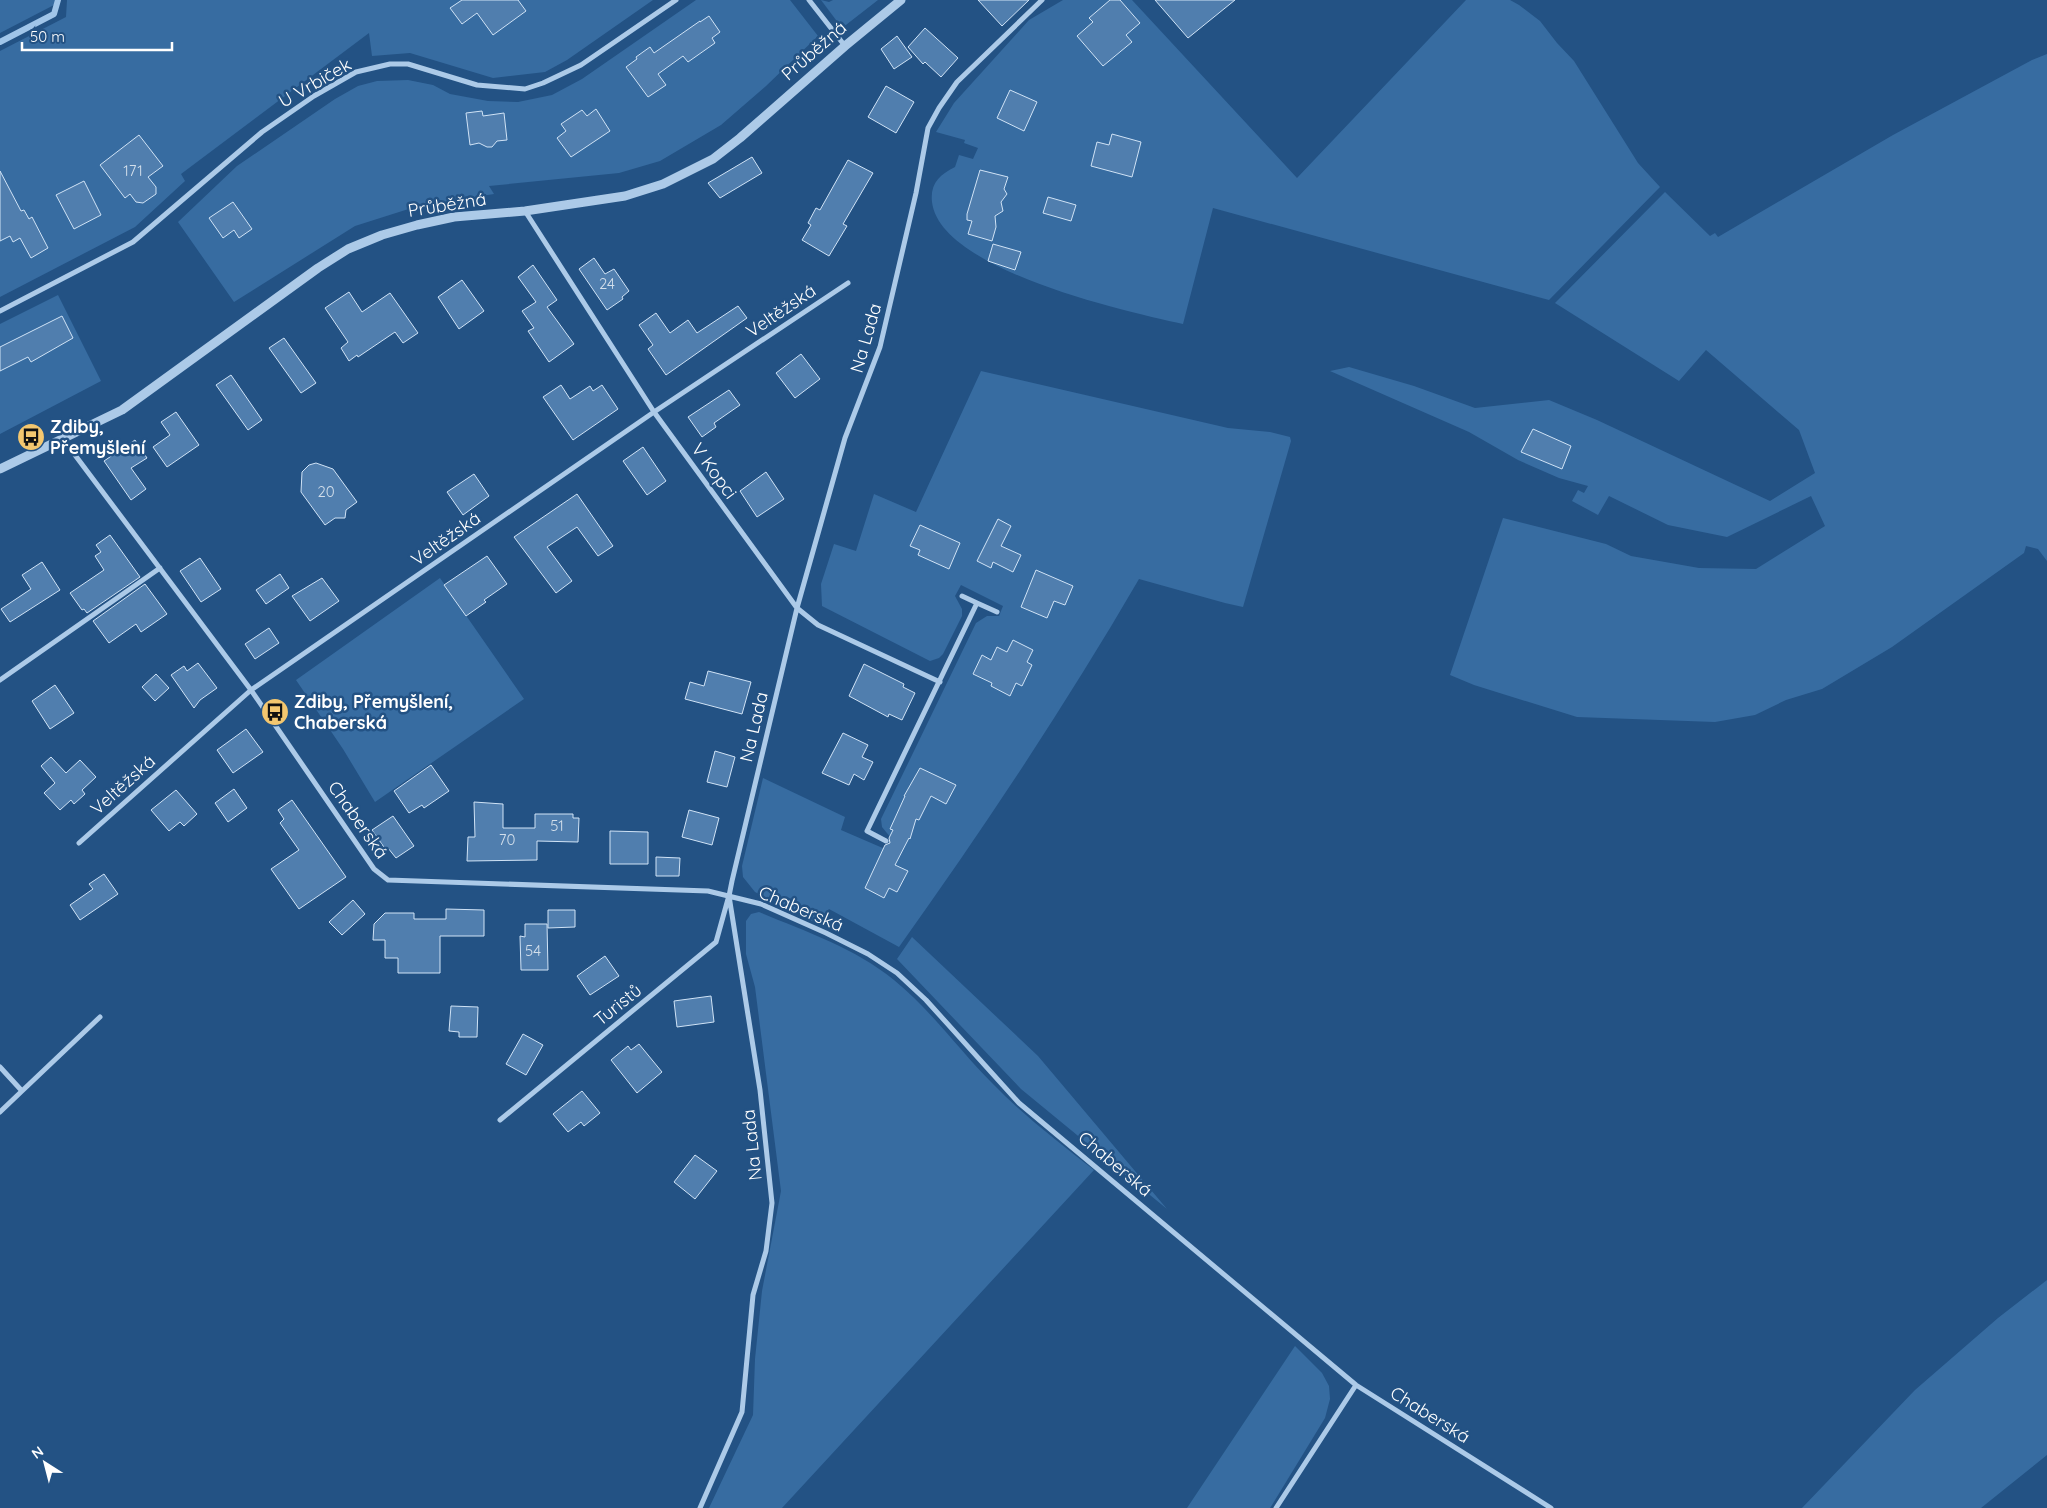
<svg xmlns="http://www.w3.org/2000/svg" width="2047" height="1508" font-family="Quicksand,sans-serif">
	<style>
		.green { fill: #376ca1 }
		.lines { fill: none; stroke-linecap: round; stroke-linejoin: round }
		.stream { stroke: #a0c5e9; stroke-width: 6 }
		.building { fill: #507eae; stroke: #d0e3f6 }
		.minor { stroke: #accae8; stroke-width: 5 }
		.tertiary { stroke: #accae8; stroke-width: 9 }
		.labels { text-anchor: middle; stroke-width: 5; stroke-linejoin: round; paint-order: stroke }
		.number-label { font-size: 15px; fill: #d3dfeb }
		.street-label { font-size: 18px; fill: #fff; stroke: #235284 }
		.poi-label { font-size: 18px; font-weight: bold; fill: #fff; stroke: #235284; text-anchor: start }
	</style>
	<rect width="100%" height="100%" fill="#235284"/>
	<!-- green -->
	<path class="green" d="M0,0H56L54,5L0,33Z
		M67,0H653L567,60L545,72L493,78L410,53L372,56L369,33L181,174L185,181L135,227L0,297V51L66,17Z
		M696,0H790L818,36L766,86L721,125L660,161L619,173L489,186L494,194L418,206L355,226L234,302L178,222L237,166L335,99L358,86L377,81L408,80L433,85L450,94L488,101L518,102L552,95L582,79Z
		M821,0L829,2L833,0H878L842,28Z
		M1063,0H1132L1297,178L1466,0H1510L1519,5L1540,21L1557,43L1574,61L1638,163L1660,187L1549,300L1213,208L1183,324C1127,312 940,270 932,202C930,184 939,175 955,167L959,155L973,159L978,148L964,143L965,140L936,132L954,103L1029,20Z
		M2047,54V561L2038,549L2026,546L2024,553L1892,647L1822,689L1786,700L1755,715L1715,722L1577,717L1474,685L1450,675L1503,518L1606,544L1631,556L1699,568L1756,569L1825,526L1811,496L1727,537L1668,525L1609,496L1598,515L1572,501L1578,490L1584,493L1588,486L1559,478L1518,460L1469,432L1330,371L1349,367L1414,386L1475,408L1549,400L1597,420L1770,501L1815,473L1799,430L1706,350L1679,381L1555,303L1665,192L1710,236L1715,233L1718,237L1893,135L2032,60Z
		M58,295L101,381L0,434V324Z
		M981,371L1228,428L1270,432L1290,437L1291,441L1243,607L1225,603L1139,579C1065,706 984,828 899,947L829,909L816,923L755,892L743,877L742,866L763,778L845,817L841,830L885,849L891,838L882,827L881,819L976,623L987,616H999L1003,606L961,585L955,596L962,609V616L943,654L939,658L930,661L822,606L821,584L834,544L856,551L874,494L916,512Z
		M440,578L524,699L375,802L343,749L296,680Z
		M759,912C804,931 855,948 894,980C931,1010 959,1050 993,1084C1024,1116 1060,1143 1094,1170L782,1508H709L753,1415L755,1359L762,1291L781,1191L755,987L746,954V921L751,914Z
		M912,937L1038,1056L1167,1209L1021,1089L897,959Z
		M2047,1280V1455L1981,1508H1802L1915,1390L1998,1318Z
		M1295,1346L1322,1373L1329,1386L1330,1399L1325,1418L1272,1505L1270,1508H1187Z"/>
	<g class="lines">
		<!-- stream -->
		<path class="stream" d="M0,42L54,14L58,0"/>
	</g>
	<!-- building -->
	<path class="building" d="M462,0H518L526,11L493,35L477,13L462,24L450,8Z
		M978,0H1029L1002,26Z
		M1110,0H1120L1140,23L1126,35L1132,42L1103,66L1077,36L1093,22L1089,18Z
		M1155,0H1235L1188,38Z
		M709,16L720,32L712,38L715,43L688,62L683,56L658,74L666,85L648,97L626,67L637,59L636,57L650,47L654,53L700,21V22Z
		M925,28L958,58L941,77L925,62L923,64L908,47Z
		M897,36L912,57L894,69L881,49Z
		M886,86L914,102L896,133L868,117Z
		M1010,90L1037,102L1024,131L997,118Z
		M596,109L610,131L571,157L557,138L566,131L561,124L582,110L587,116Z
		M482,111L483,116L504,113L507,140L497,141L492,147H487L479,143L470,145L466,113Z
		M1112,134L1141,142L1132,177L1091,166L1097,142L1109,145Z
		M139,135L163,166L148,177L156,187V194L143,203L136,202L130,194L125,198L100,165Z
		M752,157L762,173L720,198L708,183Z
		M848,160L873,173L843,224L847,226L829,256L802,240L811,225L808,223L816,208L820,210Z
		M980,170L1008,177L1004,189L1007,194L1001,202L1003,211L995,216L996,227L992,241L968,234L972,221L967,220V214Z
		M0,171L21,211L24,210L29,219L32,217L48,248L31,258L20,238L13,242L10,236L0,241Z
		M84,181L101,215L74,229L56,195Z
		M1048,197L1076,205L1071,221L1043,213Z
		M233,202L252,229L239,238L234,230L223,238L209,218Z
		M993,244L1021,252L1015,270L988,261Z
		M594,258L605,274L614,269L629,291L622,297L623,299L607,310L579,269Z
		M533,265L557,300L547,307L574,344L549,362L528,331L534,328L522,311L536,302L518,277Z
		M462,280L484,311L459,329L438,297Z
		M349,292L362,312L390,293L418,333L403,343L395,332L358,357L357,355L349,361L341,348L348,342L325,308Z
		M738,306L747,318L666,375L648,349L653,345L639,325L656,313L670,333L688,320L697,333Z
		M62,316L73,338L31,362L28,357L0,371V347Z
		M284,338L316,383L301,393L269,348Z
		M801,354L820,379L795,398L776,373Z
		M231,375L262,420L248,430L216,385Z
		M561,385L570,399L590,386L593,391L602,385L618,409L573,440L543,397Z
		M729,390L740,405L714,423L716,427L702,437L688,417Z
		M176,412L199,445L167,467L153,447L170,435L161,422Z
		M1533,429L1571,446L1562,469L1521,452Z
		M135,440L147,458L131,468L146,489L131,500L104,461Z
		M643,447L666,481L647,495L623,461Z
		M316,463L333,469L357,502L346,510L345,518H335L325,525L301,492L302,472L309,465Z
		M766,472L784,499L757,517L740,491Z
		M474,474L489,496L463,515L447,492Z
		M577,494L613,546L598,556L577,527L547,547L572,581L556,593L514,537Z
		M998,519L1011,526L1001,546L1021,555L1013,572L993,562L991,568L977,561Z
		M920,525L960,543L949,569L918,555L920,550L910,546Z
		M110,535L140,577L87,613L84,609L82,610L70,593L104,570L95,556L101,552L96,545Z
		M487,556L507,584L484,600L486,602L466,616L444,585Z
		M200,558L221,589L201,602L180,571Z
		M42,562L60,590L10,622L1,609L31,589L22,575Z
		M1036,570L1073,586L1065,605L1054,601L1047,618L1021,607Z
		M280,574L289,588L266,604L256,590Z
		M322,578L339,601L310,621L292,596Z
		M145,584L167,614L141,632L136,624L109,643L93,621Z
		M269,628L279,643L255,659L245,644Z
		M1013,640L1033,650L1027,662L1032,665L1022,686L1016,683L1010,696L991,686L992,683L973,674L982,655L991,660L997,647L1007,652Z
		M198,663L217,688L200,700L194,708L171,675L184,666L187,671Z
		M864,664L904,684L903,687L915,693L902,720L889,714L888,717L849,696Z
		M708,671L751,682L742,714L685,699L690,682L704,686Z
		M156,674L169,688L155,701L142,687Z
		M55,685L74,713L50,729L32,701Z
		M246,729L263,752L233,773L217,750Z
		M843,733L868,745L862,757L873,762L864,780L854,774L849,785L822,773Z
		M715,751L735,757L727,787L707,782Z
		M51,757L66,773L80,760L96,777L82,790L85,794L74,804L71,800L60,810L44,793L55,783L41,766Z
		M431,765L449,791L424,808L422,805L409,813L394,791Z
		M920,768L956,785L946,804L931,796L919,820L916,819L910,839L909,838L895,865L908,871L897,892L889,888L884,898L865,888L885,845L890,843L889,838L893,830L890,829L905,796H904Z
		M234,789L247,808L228,822L215,803Z
		M176,790L197,814L184,826L180,822L169,831L151,810Z
		M292,800L346,877L299,909L271,869L299,850L280,823L284,819L278,810Z
		M474,802L503,804V828H535V814H573V818H579L578,842L537,841V860L467,861L468,837H475Z
		M689,810L719,818L712,845L682,837Z
		M393,816L414,846L396,858L388,848L386,850L372,830Z
		M610,831L648,832V864H610Z
		M656,857L680,858L679,876H656Z
		M104,874L118,894L80,920L70,905L93,889L89,884Z
		M353,900L365,914L342,935L329,922Z
		M446,909L484,910V936H440V973H398V958H385V940H373L374,924L385,913H414V919H446Z
		M548,910H575V927L548,928Z
		M525,924H547L548,970H521L520,936L525,937Z
		M605,956L619,976L590,995L577,976Z
		M711,996L714,1022L677,1027L674,1001Z
		M451,1006L478,1007L477,1037H459V1032L449,1031Z
		M523,1034L543,1045L526,1075L506,1064Z
		M639,1044L662,1072L637,1093L611,1060L628,1046L631,1050Z
		M582,1091L600,1113L584,1126L581,1122L568,1132L553,1114Z
		M695,1155L717,1171L695,1199L674,1182Z"/>
	<g class="lines">
		<!-- minor -->
		<path class="minor" d="M809,0L845,46
			M525,211L654,412L797,608L818,625L940,682
			M0,311L133,242L262,132L314,96L356,72L390,64H408L477,85L525,89L543,83L581,65L676,0
			M63,439L251,690L374,869L388,880L708,891L761,904L826,933L868,954L897,973L926,1000L1019,1103L1356,1385L1551,1508
			M962,596L977,603
			M0,680L160,568
			M886,841L867,831L977,603L997,612
			M79,843L251,690L654,412L848,283
			M0,1067L22,1091L0,1112
			M22,1091L100,1017
			M500,1120L716,942L728,899
			M700,1508L742,1412L753,1295L766,1251L772,1203L760,1090L729,896L732,881L797,608L845,438L880,347L916,193L928,128L939,108L957,82L1042,0
			M1276,1508L1356,1385"/>
		<!-- tertiary -->
		<path class="tertiary" d="M0,469L122,410L318,268L348,249L382,235L417,225L454,217L525,211L625,196L663,184L713,159L740,138L845,46L901,0"/>
	</g>
	<!-- icons -->
	<defs>
		<g id="bus-disc" transform="scale(1.4375)"><circle r="9.5" fill="#f4c76f" stroke="#235284"/><path d="M-5-6H5V4H4V6H2V4H-2V6H-4V4H-5ZM-3.5-4V0h7V-4ZM-3.5 1.2v1.5H-2V1.2ZM2 1.2v1.5H3.5V1.2Z" fill="#111"/></g>
	</defs>
	<g fill-rule="evenodd">
		<use href="#bus-disc" x="31" y="437"/>
		<use href="#bus-disc" x="275" y="712"/>
	</g>
	<g class="labels">
		<!-- number labels -->
		<g class="number-label">
			<text x="133" y="176">171</text>
			<text x="607" y="289">24</text>
			<text x="326" y="497">20</text>
			<text x="557" y="831">51</text>
			<text x="507" y="845">70</text>
			<text x="533" y="956">54</text>
		</g>
		<!-- street labels -->
		<g class="street-label">
			<text transform="translate(814 51) rotate(-41)" y="6">Průběžná</text>
			<text transform="translate(315 83) rotate(-30)" y="6">U Vrbiček</text>
			<text transform="translate(447 205) rotate(-9)" y="6">Průběžná</text>
			<text transform="translate(781 311) rotate(-34)" y="6">Veltěžská</text>
			<text transform="translate(866 338) rotate(-74)" y="6">Na Lada</text>
			<text transform="translate(714 471) rotate(54)" y="6">V Kopci</text>
			<text transform="translate(446 539) rotate(-35)" y="6">Veltěžská</text>
			<text transform="translate(754 727) rotate(-77)" y="6">Na Lada</text>
			<text transform="translate(123 785) rotate(-42)" y="6">Veltěžská</text>
			<text transform="translate(358 820) rotate(55)" y="6">Chaberská</text>
			<text transform="translate(801 909) rotate(23)" y="6">Chaberská</text>
			<text transform="translate(618 1005) rotate(-39)" y="6">Turistů</text>
			<text transform="translate(752 1145) rotate(-96)" y="6">Na Lada</text>
			<text transform="translate(1115 1164) rotate(40)" y="6">Chaberská</text>
			<text transform="translate(1430 1415) rotate(32)" y="6">Chaberská</text>
		</g>
		<!-- poi labels -->
		<g class="poi-label">
			<text x="50" y="433">Zdiby,<tspan x="50" dy="21">Přemyšlení</tspan></text>
			<text x="294" y="708">Zdiby, Přemyšlení,<tspan x="294" dy="21">Chaberská</tspan></text>
		</g>
	</g>
	<!-- north arrow -->
	<g transform="translate(45 1463) rotate(324)" stroke="#235284" stroke-width="4" paint-order="stroke">
	<path d="M0-4L9 19L0 12L-9 19Z" fill="#ffffff"/>
	<text y="-8" font-size="14" font-weight="bold" text-anchor="middle" fill="#ffffff">N</text>
	</g>
	<!-- scale -->
	<path d="M22 42v8h150v-8" fill="none" stroke="#ffffff" stroke-width="2.5"/>
	<text x="30" y="42" font-size="15" fill="#ffffff" stroke="#235284" stroke-width="4" paint-order="stroke">50 m</text>
</svg>
